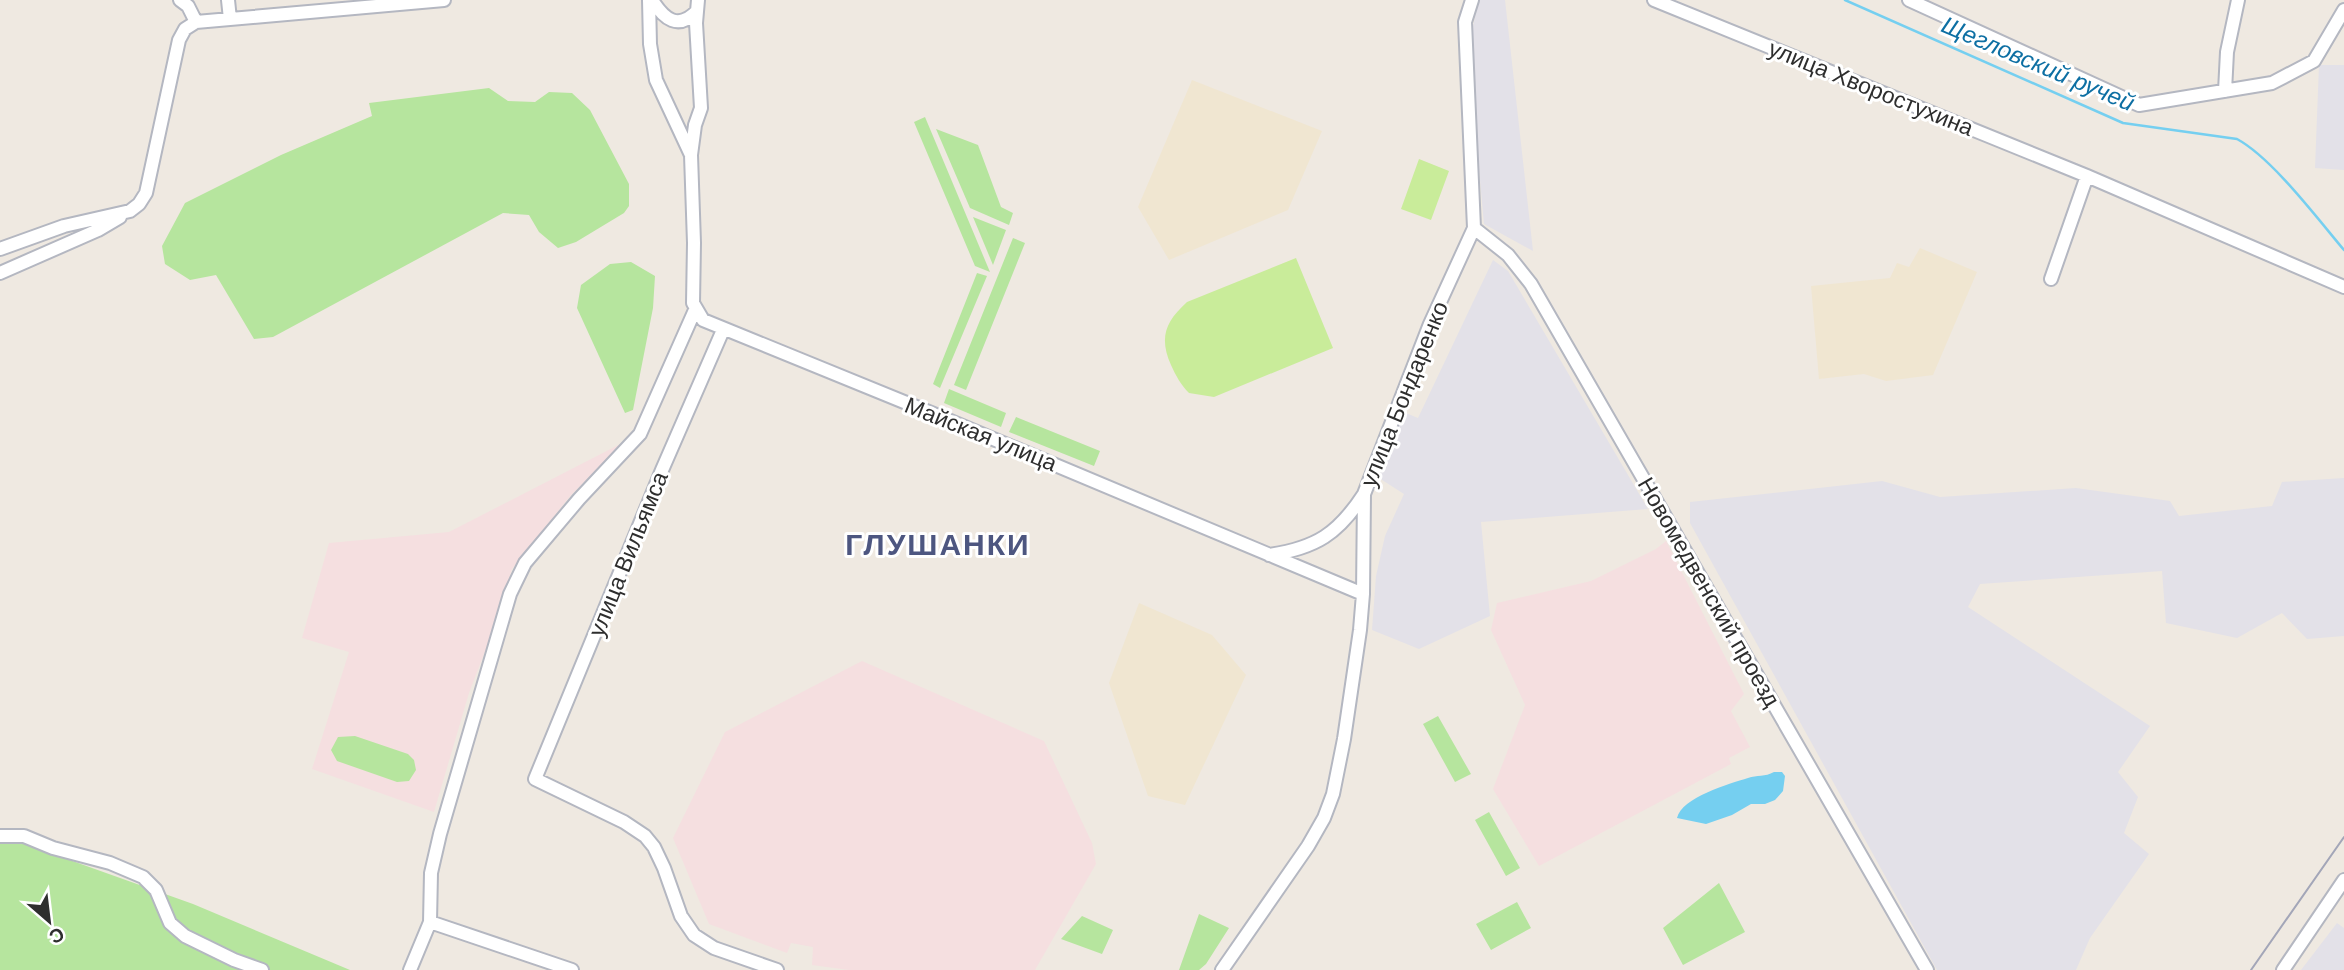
<svg xmlns="http://www.w3.org/2000/svg" width="2344" height="970" font-family="'DM Sans',sans-serif">
	<style>
		.industrial { fill: #e3e1e8 }
		.education { fill: #f0e6d1 }
		.medical { fill: #f5dfe0 }
		.green { fill: #b6e59e }
		.pitch { fill: #c9ec9a }
		.water { fill: #75cff0 }
		.lines { fill: none; stroke-linecap: round; stroke-linejoin: round }
		.stream { stroke: #75cff0; stroke-width: 2.5 }
		.minor-casing { stroke: #b4b7c1; stroke-width: 16 }
		.minor { stroke: #fff; stroke-width: 12 }
		.tram { stroke: #a3a6b8; stroke-width: 2 }
		.labels { text-anchor: middle; stroke-width: 6; stroke-linejoin: round; paint-order: stroke }
		.street-label { font-size: 23px; fill: #2e2e2e; stroke: #fff }
		.water-label { font-size: 24px; font-style: italic; fill: #0d6fa3; stroke: #fff }
		.district-label { font-size: 30px; font-weight: bold; letter-spacing: 2px; fill: #4d5680; stroke: #fff }
	</style>
	<rect width="100%" height="100%" fill="#efe9e1"/>
	<!-- industrial -->
	<path class="industrial" d="M1479,0H1505L1533,251L1484,224L1468,48Z
		M2319,65H2344V170L2315,168Z
		M1493,260L1508,271L1648,509L1481,522L1490,616L1419,649L1372,630L1376,576L1385,536L1404,494L1379,478L1401,411L1418,418Z
		M2344,478V636L2307,639L2282,613L2237,638L2166,623L2162,571L1980,584L1968,607L2150,726L2118,772L2138,797L2124,833L2149,854L2090,938L2076,970H1937L1690,523V502L1882,481L1940,497L2076,488L2170,501L2179,516L2272,506L2282,482Z
		M2337,923L2344,928V970H2301Z"/>
	<!-- education -->
	<path class="education" d="M1192,80L1322,131L1288,210L1169,260L1138,207Z
		M1920,248L1977,272L1933,375L1886,381L1864,374L1819,379L1811,286L1890,278L1897,263L1909,267Z
		M1139,603L1212,635L1246,675L1185,805L1148,796L1109,683Z"/>
	<!-- medical -->
	<path class="medical" d="M626,441L571,495L512,569L492,633L469,693L434,812L312,769L349,652L302,638L329,543L449,532Z
		M1666,541L1744,694L1731,711L1750,747L1729,758L1731,764L1539,866L1493,789L1525,705L1491,630L1497,603L1591,581L1656,549Z
		M862,661L1044,741L1092,843L1096,864L1035,970H849L812,965L813,947L791,943L787,953L709,924L673,838L725,732Z"/>
	<!-- green -->
	<path class="green" d="M489,88L508,101L535,102L549,92L572,93L590,110L629,184V206L624,213L576,242L558,248L539,232L529,215L503,213L273,337L254,339L216,275L190,280L165,264L162,246L185,203L281,155L372,116L369,103Z
		M925,117L990,272L975,266L914,122Z
		M936,129L978,145L1001,207L1013,213L1009,225L970,208Z
		M973,217L1006,230L993,265Z
		M1013,238L1025,243L966,390L954,385Z
		M631,262L655,276L653,308L633,410L625,413L577,308L581,285L610,264Z
		M977,273L987,276L940,388L933,384Z
		M949,389L1006,413L1001,427L944,403Z
		M1016,417L1100,451L1094,466L1009,432Z
		M1438,716L1471,774L1455,782L1423,724Z
		M355,736L408,754L414,760L416,770L409,781L397,782L337,761L331,750L338,737Z
		M1489,812L1520,868L1506,876L1475,820Z
		M0,843H22L193,904L350,970H0Z
		M1719,883L1745,932L1683,965L1663,928Z
		M1517,902L1531,928L1491,950L1476,924Z
		M1199,914L1229,928L1206,964L1199,970H1179Z
		M1082,916L1113,930L1102,954L1061,939Z"/>
	<!-- pitch -->
	<path class="pitch" d="M1419,159L1449,171L1431,220L1401,209Z
		M1296,258L1333,348L1214,397L1189,393C1181,385 1176,376 1171,365C1159,338 1165,322 1187,302Z"/>
	<!-- water -->
	<path class="water" d="M1774,772H1782L1785,776L1783,791L1775,800L1765,804H1751L1732,815L1706,824L1677,818C1682,797 1729,784 1748,778C1757,775 1765,777 1774,772Z"/>
	<g class="lines">
		<!-- stream -->
		<path class="stream" d="M1845,0L2123,123L2237,139C2272,158 2317,218 2344,250"/>
		<!-- minor casing -->
		<g class="minor-casing">
			<path id="minor" d="M180,0L188,6L196,22
				M228,0L230,19
				M649,0L650,44L656,80L691,155
				M652,0C664,19 678,31 697,11
				M698,0L696,23L701,108L695,125L691,155L694,243L693,303L703,320L936,415L1363,594
				M1654,0L2087,176L2344,287
				M1909,0L2139,105L2272,83L2314,61L2344,10
				M2225,91L2227,52L2238,0
				M1474,228L1508,255L1531,284L1927,970
				M0,249L64,226L130,211L139,204L146,193L179,40L185,29L196,22L444,0
				M0,273L98,230L120,217
				M2051,279L2087,176
				M723,330L662,470L535,779L624,822L645,836L654,847L664,868L681,916L694,935L714,948L777,970
				M1269,555C1316,548 1338,534 1364,494
				M0,836H24L53,848L110,863L143,877L156,890L170,923L185,936L234,960L262,970
				M430,922L572,970
				M410,970L430,922L431,873L440,834L510,594L525,563L579,499L640,434L695,310
				M1222,970L1308,846L1324,818L1333,794L1344,739L1360,630L1363,594L1364,494L1430,324L1474,228L1465,22L1472,0
				M2283,970L2344,880"/>
		</g>
		<!-- minor -->
		<use href="#minor" class="minor"/>
		<!-- tram -->
		<path class="tram" d="M2251,970L2344,837"/>
	</g>
	<g class="labels">
		<!-- street labels -->
		<g class="street-label">
			<text transform="translate(1871 88) rotate(22)" y="8">улица Хворостухина</text>
			<text transform="translate(1404 394) rotate(-68)" y="8">улица Бондаренко</text>
			<text transform="translate(981 434) rotate(22)" y="8">Майская улица</text>
			<text transform="translate(628 554) rotate(-68)" y="8">улица Вильямса</text>
			<text transform="translate(1709 592) rotate(60)" y="8">Новомедвенский проезд</text>
		</g>
		<!-- water labels -->
		<g class="water-label">
			<text transform="translate(2038 64) rotate(23)" y="8">Щегловский ручей</text>
		</g>
		<!-- district labels -->
		<g class="district-label">
			<text x="938" y="555">ГЛУШАНКИ</text>
		</g>
	</g>
	<!-- north arrow -->
	<g transform="translate(49 921) rotate(152)" stroke="#ffffff" stroke-width="5" paint-order="stroke">
	<path d="M0-5L12 26L0 18L-12 26Z" fill="#2e2e2e"/>
	<text y="-10" font-size="19" font-weight="bold" text-anchor="middle" fill="#2e2e2e">С</text>
	</g>
</svg>
